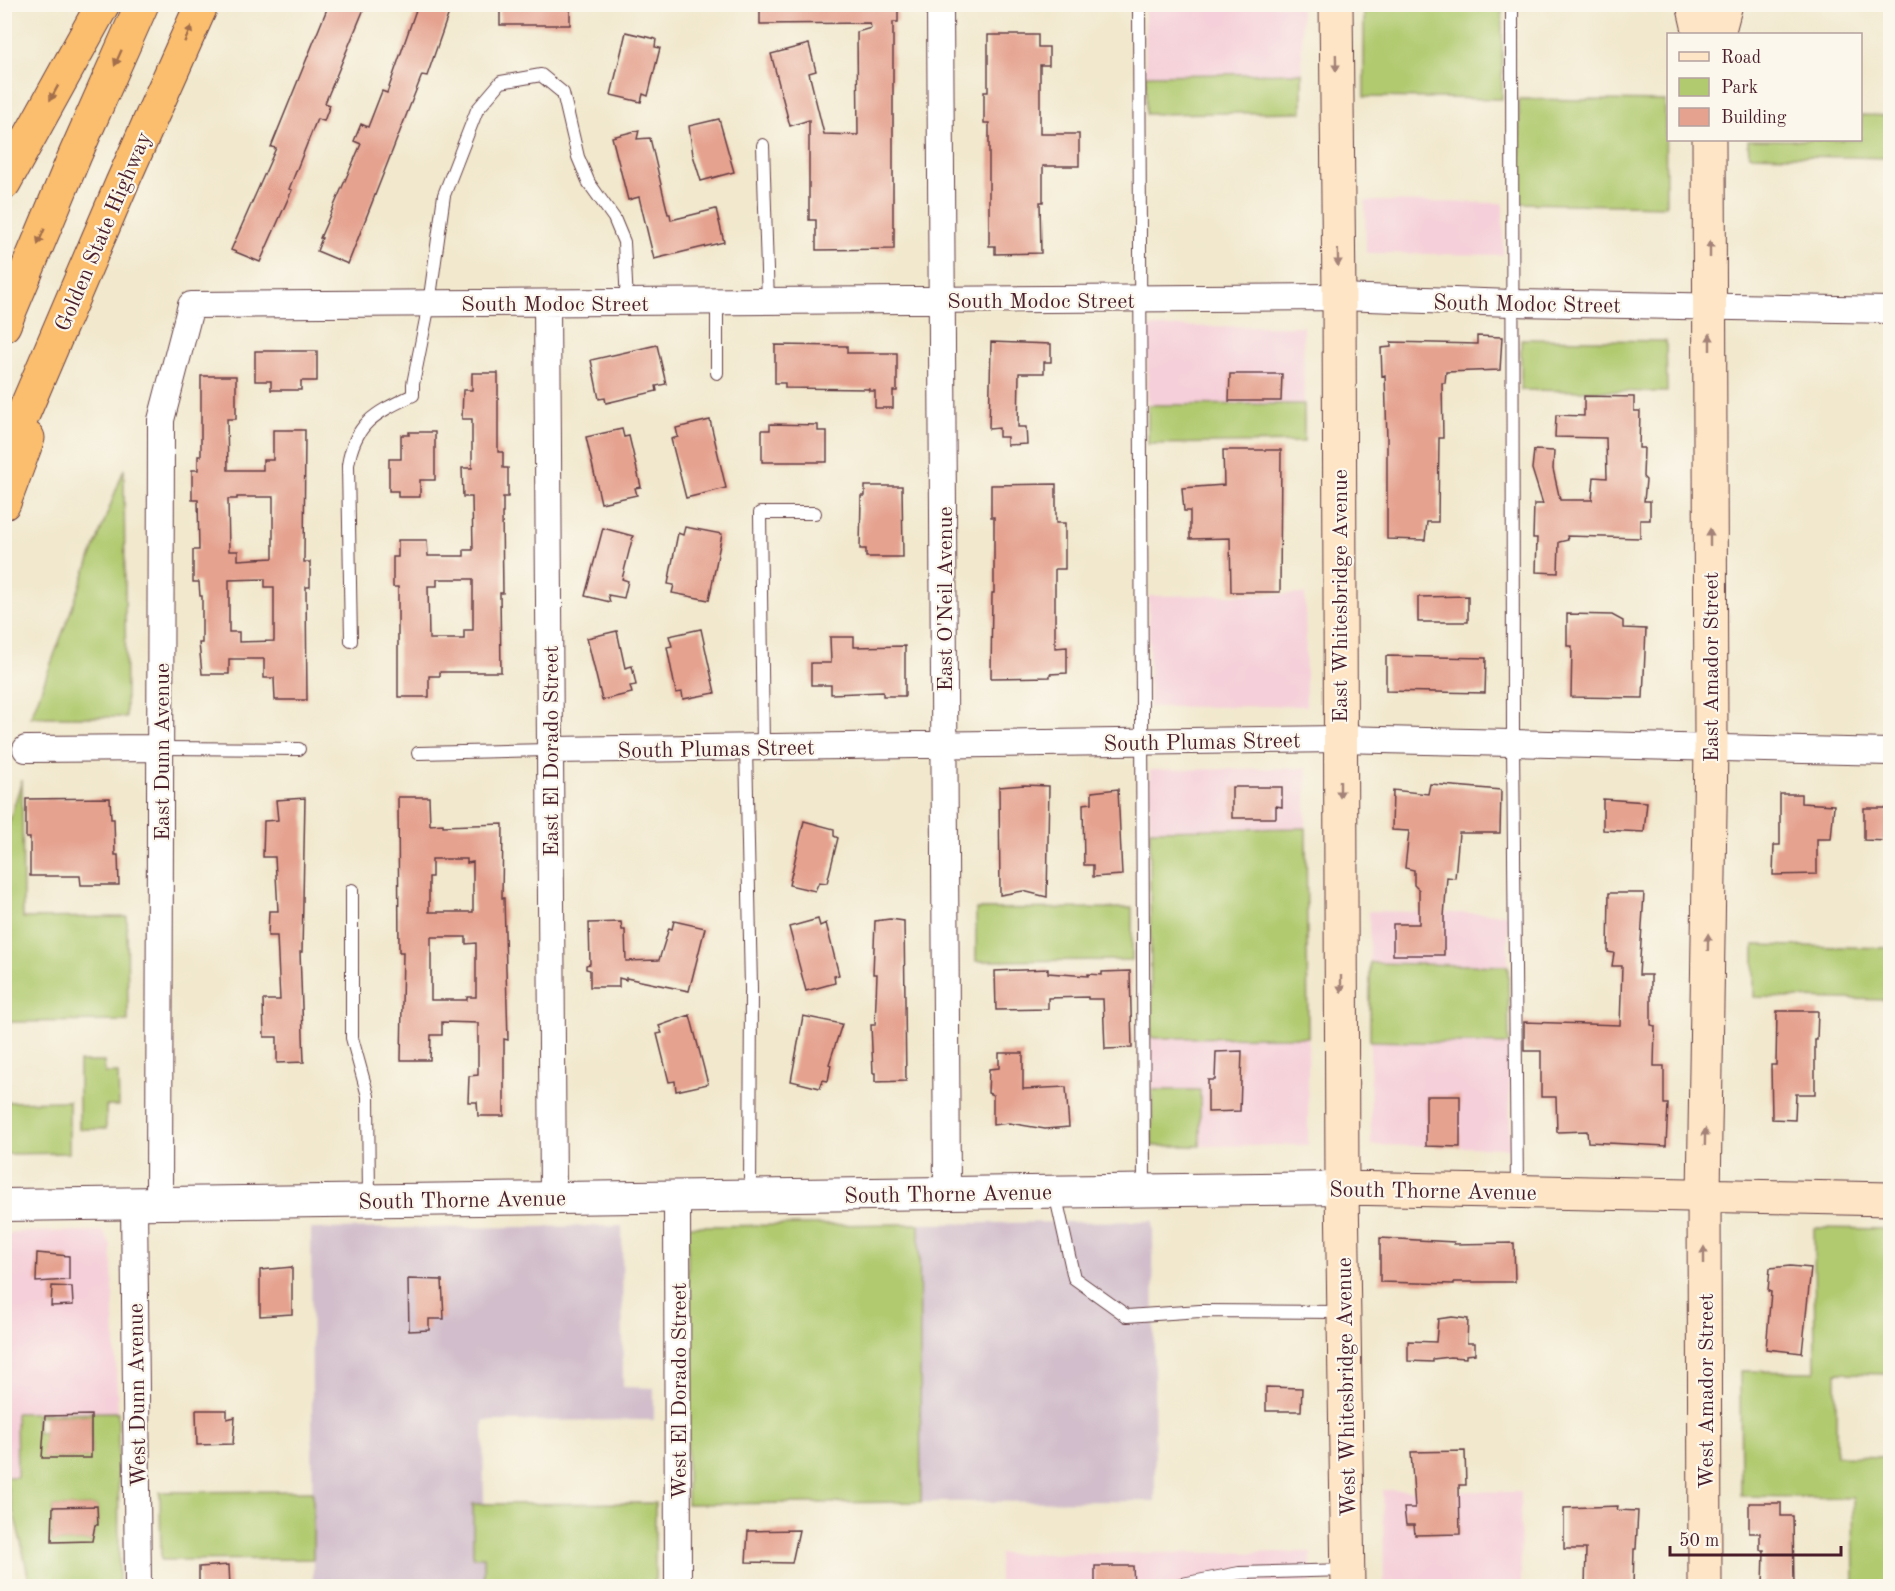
<svg xmlns="http://www.w3.org/2000/svg" width="1895" height="1591" font-family="'Old Standard TT',serif">
	<style>
		.built { fill: #f5cfd9 }
		.industrial { fill: #d1bdcb }
		.green { fill: #b1ca6f; stroke: #7e744d; stroke-width: 1.5; fill-rule: evenodd }
		.building { fill: #e5a28f; fill-rule: evenodd }
		.lines { fill: none; stroke-linecap: round; stroke-linejoin: round }
		.service-casing { stroke: #633d43; stroke-width: 14 }
		.minor-casing { stroke: #633d43; stroke-width: 28 }
		.tertiary-casing { stroke: #633d43; stroke-width: 34 }
		.secondary-casing { stroke: #633d43; stroke-width: 35 }
		.motorway-casing { stroke: #633d43; stroke-width: 35 }
		.service { stroke: #fff; stroke-width: 12 }
		.minor { stroke: #fff; stroke-width: 26 }
		.tertiary { stroke: #fff; stroke-width: 32 }
		.secondary { stroke: #fde5c5; stroke-width: 33 }
		.motorway { stroke: #fbbe6e; stroke-width: 33 }
		.oneway { fill: #a26e4c }
		.oneway2 { fill: #a48278 }
		.labels { text-anchor: middle; stroke-width: 4.5; stroke-linejoin: round; paint-order: stroke }
		.street-label { font-size: 22px; fill: #4a1f2b; stroke: #fbf7ec }
	</style>
	<rect width="100%" height="100%" fill="#fbf7ec"/>
	<filter id="ink" filterUnits="userSpaceOnUse"><feTurbulence type="fractalNoise" baseFrequency=".0167" numOctaves="2"/><feDisplacementMap in="SourceGraphic" scale="12" xChannelSelector="R" yChannelSelector="G"/><feConvolveMatrix kernelMatrix="1 2 1 2 8 2 1 2 1" color-interpolation-filters="sRGB"/></filter>
	<filter id="wash" filterUnits="userSpaceOnUse"><feTurbulence type="fractalNoise" baseFrequency=".008" numOctaves="4" result="noise"/><feDisplacementMap in="SourceGraphic" scale="24" xChannelSelector="R" yChannelSelector="G"/><feGaussianBlur stdDeviation="1.35" result="paint"/><feColorMatrix in="noise" values="0 0 0 0 0 0 0 0 0 0 0 0 0 0 0 0 0 1.4 0 .05"/><feComposite in="paint" operator="in"/></filter>
	<g filter="url(#wash)">
		<rect width="100%" height="100%" fill="#f1e8cd"/>
		<!-- built -->
		<path class="built" d="M1145,5H1301L1302,73L1146,75Z
			M1365,201L1503,203V255L1366,253Z
			M1303,326L1304,404L1148,405L1147,327Z
			M1305,594L1306,706L1149,707V596Z
			M1306,768V828L1150,830V770Z
			M1369,911L1508,914V966L1370,963Z
			M1308,1037V1145L1200,1146V1090H1152L1151,1038Z
			M1370,1041L1509,1044L1510,1148L1371,1145Z
			M103,1231L111,1245L118,1412L17,1413V1477H5L4,1236L15,1232Z
			M1383,1490L1520,1492L1521,1586H1384Z
			M1311,1552V1586H999V1554Z"/>
		<!-- industrial -->
		<path class="industrial" d="M1153,1221L1155,1501L921,1502L919,1224Z
			M622,1226L623,1387L654,1388V1420L483,1421L484,1504H474L473,1556H484V1586H313L311,1229Z"/>
		<!-- green -->
		<path class="green" d="M1364,5H1502V99L1364,97Z
			M1302,73V112L1146,114V75Z
			M1519,99L1665,101L1666,206L1520,203Z
			M1861,115L1890,116V158L1749,155L1748,140H1860Z
			M1521,339L1666,341L1667,392L1521,390Z
			M1304,404V442L1148,444V405Z
			M124,469L126,717H31Z
			M22,780L23,918L127,917L128,1021L5,1022V835Z
			M1306,828L1308,1037L1151,1038L1150,830Z
			M1132,908V960L976,961V909Z
			M1754,945L1890,948V1000L1754,997Z
			M1370,963L1508,966L1509,1044L1370,1041Z
			M79,1062H104L105,1073H118L119,1106H106V1129H79Z
			M1152,1090H1200V1146H1152Z
			M69,1101V1153L5,1154V1102Z
			M919,1224L921,1502L687,1504L688,1226Z
			M1814,1228L1890,1229V1374L1836,1373V1456L1890,1457V1586H1854L1853,1498L1741,1496L1740,1371L1815,1372Z
			M118,1412L119,1586H30L22,1546L5,1477H17L16,1413ZM91,1415V1454L87,1458H43L44,1432L37,1433L36,1416ZM97,1506L98,1525H95L92,1541L52,1542L53,1507Z
			M313,1491V1559L161,1560L160,1492Z
			M655,1503V1586H484V1557H473V1504Z"/>
		<g id="blocks">
			<!-- building -->
			<path class="building" d="M329,4H366L325,103L330,105L324,121L317,119L289,189L292,190L260,262L231,250L276,148L271,147Z
				M418,4H452L427,76L422,75L348,264L317,251L322,238H320L361,144L354,141L361,124L368,127L382,91L387,93Z
				M500,4H570V25H500Z
				M760,4H898V22H893V227H894V249L816,250V220H809V120L790,126L771,54L809,44L816,71L809,73L824,134L858,135L857,32L871,28L870,23L760,24Z
				M626,32L656,39L655,47L660,48L648,96L643,94L641,102L611,95Z
				M988,35H1038V47H1049V65H1040V134H1079V166H1043V202H1040L1041,253L995,254V246H989V123H984V92H988Z
				M719,119L734,172L701,181L693,155L689,126Z
				M639,130L637,139L650,138L668,214H670L671,220L716,209L724,242L654,259L639,197L628,200L612,137Z
				M1477,336L1502,337L1500,370L1446,372L1445,383H1442L1443,438H1439L1438,522H1427L1425,540L1387,539V439L1385,375L1382,376L1381,348L1391,347V342L1477,344Z
				M991,342L1051,344V362H1044V373H1019L1018,427H1026L1027,444L1007,445V437H999V428L989,429Z
				M657,345L666,384L656,386L657,391L606,403L605,398L599,399L591,360Z
				M775,345L847,346V353H897V391H893V408H875V391H869V389L785,388V383H775Z
				M255,351H317V381H301V390H271V381H255Z
				M472,373H498V452H503V468H508V497H503V513H502L503,593H500L501,672H440V676H429V697H398V587H393V557H398V540H427L428,556H464V550H473L472,497H463L462,468H472V419H462L463,390H472ZM437,579H473V630H464V639H429L428,586H437Z
				M1230,374H1282L1281,401H1229Z
				M201,376H236V419H227L228,470H263V460H273V430H305L304,562H310V587H306L307,700H275L274,678H264V659H229V674H202L199,643H202V596H200L199,582H193V550H199L198,500H192V470H198V456H201ZM237,497H273V558L238,560V551H229L228,499H237ZM265,579V587H274V641L239,642V632H229V580Z
				M1584,396L1634,397V411H1640L1639,448H1644L1643,477L1646,480L1644,501H1650V520H1640V538L1567,536L1568,540L1559,542L1558,573L1536,572L1537,538H1533L1534,504H1543L1532,469L1534,450L1554,451L1553,469L1560,500H1592L1594,477L1607,478L1606,438L1555,437L1556,415L1584,416Z
				M710,420L726,488L686,498L671,439L678,437L676,428Z
				M770,424L818,425V431H827V462H762V430H770Z
				M622,429L624,437L629,436L641,487L635,488L637,495L601,503L586,437Z
				M409,432H435V480H420V497H398V491H389V459H401V435H409Z
				M1223,450H1281L1280,592H1231L1230,538L1190,539V511H1184L1182,488L1224,485Z
				M1056,484V523H1065V569H1055V648L1067,647V673L1050,674V677L991,678L992,593H994V517H991V485Z
				M865,486H902L903,557H866V549H860L861,496H865Z
				M685,527L722,534L709,600L672,593L674,585L668,584L678,533L683,535Z
				M603,528L633,536L622,579L628,581L624,598L608,595L610,602L585,596Z
				M1468,596V622H1418V597Z
				M1567,614L1612,615L1623,621V628L1646,629L1643,698L1571,697L1572,646H1567Z
				M701,629L715,693L683,699L682,692L676,693L667,647L672,646L669,636Z
				M617,631L625,668L632,666L636,685L630,686L632,693L602,700L587,638Z
				M830,637H854V647L905,646V696H883V692L831,694V685H811V663H831Z
				M1386,656L1486,658L1485,693L1386,691Z
				M1430,784L1501,790L1500,833H1459L1455,878L1447,877L1444,917V955H1393V924H1419V890L1414,885V870L1405,868L1409,831L1392,830L1393,790L1428,794Z
				M1024,785L1049,786L1047,897L1023,891L1000,895L999,787Z
				M1232,787H1282V807L1276,806V818H1232Z
				M1118,789L1122,875L1093,877V865H1084L1083,804L1092,803V792Z
				M1780,794H1801V803L1834,805L1831,839H1817V874L1773,875L1774,845H1780Z
				M398,797H429L430,825L443,824V826L503,824L502,898H504L508,1040L504,1039V1116H478L477,1102H468L469,1076L478,1075V1023L442,1022V1035H431L430,1060H401L403,952H399ZM432,859H467V863L473,862V912H429V877H432ZM431,937H466V944L476,943V997H467V1000H431Z
				M110,798L111,819H114L115,855H118L119,885H81L80,876H30V838H26V799Z
				M305,798L302,952H300L304,1062L277,1063V1037H264L263,1000H280L277,936H268L269,911H278L275,857H263L264,821L278,820L276,800Z
				M1603,799L1647,802L1644,832L1603,830Z
				M1864,808H1888L1889,841L1864,840Z
				M804,821L834,829V836L838,838L827,883L819,882L815,891L789,885Z
				M1609,893H1644L1639,975H1651V1025L1655,1026L1654,1066H1664V1104H1668L1666,1146L1588,1142L1587,1131L1557,1132L1556,1097H1541V1051H1524V1022L1620,1025L1622,966H1612L1614,953L1608,952Z
				M818,919L820,926L826,923L839,975L834,976L835,983L806,991L789,927Z
				M890,919L904,921L906,1081L875,1082V1073H873L871,1025H875L877,974H873L875,921Z
				M674,921L705,928L689,991L626,978V980L619,978V987H590V970L586,969V965L590,964L589,923L621,922L622,930H625L626,961L659,960L669,928L672,929Z
				M1048,969V973L1088,976V974L1102,975V972L1130,971L1132,1048L1105,1049L1103,999H1088V997L1048,998V1009L996,1010L995,971Z
				M1777,1011H1818L1817,1040H1815V1094H1796L1795,1120L1772,1119L1771,1065H1776Z
				M690,1015L708,1084L676,1091L675,1081L669,1082L657,1034L662,1033L659,1026Z
				M803,1016L842,1024L829,1064L831,1065L828,1081L823,1080L820,1088L791,1081Z
				M1242,1051L1240,1111L1208,1112V1080H1215L1216,1052Z
				M999,1053H1023V1089L1066,1087L1069,1127L1045,1129L1009,1123L993,1125V1095L988,1093L989,1069L999,1068Z
				M1426,1096H1460V1147L1426,1146Z
				M1380,1238L1454,1242V1244L1514,1243L1515,1282H1454V1284L1380,1282Z
				M37,1253L69,1256V1280L36,1282Z
				M1790,1266L1811,1268L1802,1353L1766,1349L1771,1292L1768,1291L1770,1268Z
				M292,1267V1314L260,1316V1270Z
				M408,1279L442,1280L444,1319H429V1330L409,1331Z
				M52,1286L72,1287L73,1305L51,1306Z
				M1452,1317L1468,1319L1467,1343H1475V1354L1466,1355V1358L1450,1357L1433,1359V1362L1408,1361V1341L1436,1342L1438,1319Z
				M1266,1387L1302,1388L1301,1411H1266Z
				M196,1410H227V1419L235,1417L233,1444L197,1445Z
				M91,1415V1458H42L45,1416Z
				M1465,1451L1466,1485H1459L1460,1534L1415,1535L1414,1525H1406L1404,1508H1415L1411,1452Z
				M1749,1503H1781V1516H1793L1794,1587H1763L1764,1550H1760V1533H1749Z
				M97,1506L98,1525H95L92,1541L52,1542L53,1507Z
				M1618,1506L1617,1510L1638,1511L1636,1549H1634L1633,1587H1585L1586,1549H1564V1508Z
				M799,1530L792,1563L746,1562L748,1531Z
				M229,1565L230,1587H199V1567Z
				M1095,1566H1133L1134,1587H1095Z"/>
		</g>
	</g>
	<g filter="url(#ink)">
		<use href="#blocks" fill-opacity="0" stroke="#633d43" stroke-width="1.5"/>
		<g class="lines">
			<!-- service casing -->
			<g class="service-casing">
				<path id="service" d="M1139,4C1142,399 1141,794 1144,1189
					M1512,4L1513,743L1517,1191
					M763,145L768,302
					M717,302V373
					M351,641L348,465C355,422 376,413 413,395V384L429,304L444,195L477,110L501,82L541,75L563,93L578,157L589,183L614,218L624,242L627,303
					M746,747L751,988L750,1194
					M763,747L760,513H815
					M161,748L299,749
					M418,753L550,750
					M352,890V1038L368,1096L369,1199
					M1055,1193L1074,1278L1127,1316L1200,1311L1343,1312
					M1172,1586L1239,1573L1347,1570"/>
			</g>
			<!-- minor casing -->
			<g class="minor-casing">
				<path id="minor" d="M940,4L947,1193
					M547,303L553,1198
					M26,749L161,748
					M550,750L1339,739L1890,752
					M677,1196L678,1586
					M134,1203L138,1586
					M159,1203L161,420L191,305L1339,297L1512,303L1890,310"/>
			</g>
			<!-- tertiary casing -->
			<g class="tertiary-casing">
				<path id="tertiary" d="M4,1205L1342,1188"/>
			</g>
			<!-- secondary casing -->
			<g class="secondary-casing">
				<path id="secondary" d="M1336,4L1339,297L1342,1188L1348,1586
					M1693,4L1700,34
					M1718,34L1726,4
					M1342,1188L1890,1199
					M1705,1586L1704,1195L1711,748L1709,140"/>
			</g>
			<!-- motorway casing -->
			<g class="motorway-casing">
				<path id="motorway" d="M4,183L103,4
					M4,325L75,155L142,4
					M4,459L122,183L202,4
					M4,503L28,438"/>
			</g>
			<!-- service -->
			<use href="#service" class="service"/>
			<!-- minor -->
			<use href="#minor" class="minor"/>
			<!-- tertiary -->
			<use href="#tertiary" class="tertiary"/>
			<!-- secondary -->
			<use href="#secondary" class="secondary"/>
			<!-- motorway -->
			<use href="#motorway" class="motorway"/>
		</g>
		<!-- one-way arrows -->
		<defs><path id="oneway-solid" d="M-6-.8H1V-3.2L6.5 0L1 3.2V.8H-6Z" transform="scale(1.5)"/></defs>
		<g class="oneway">
			<use href="#oneway-solid" transform="translate(188 34) rotate(-66)"/>
			<use href="#oneway-solid" transform="translate(118 58) rotate(114)"/>
			<use href="#oneway-solid" transform="translate(54 93) rotate(119)"/>
			<use href="#oneway-solid" transform="translate(41 237) rotate(113)"/>
		</g>
		<g class="oneway2">
			<use href="#oneway-solid" transform="translate(1336 63) rotate(89)"/>
			<use href="#oneway-solid" transform="translate(1710 249) rotate(-90)"/>
			<use href="#oneway-solid" transform="translate(1338 258) rotate(89)"/>
			<use href="#oneway-solid" transform="translate(1710 342) rotate(-90)"/>
			<use href="#oneway-solid" transform="translate(1710 537) rotate(-90)"/>
			<use href="#oneway-solid" transform="translate(1340 789) rotate(90)"/>
			<use href="#oneway-solid" transform="translate(1708 942) rotate(-89)"/>
			<use href="#oneway-solid" transform="translate(1341 984) rotate(90)"/>
			<use href="#oneway-solid" transform="translate(1705 1137) rotate(-89)"/>
			<use href="#oneway-solid" transform="translate(1704 1255) rotate(-90)"/>
		</g>
	</g>
	<g class="labels">
		<!-- street labels -->
		<g class="street-label">
			<text transform="translate(102 231) rotate(-67)" y="8">Golden State Highway</text>
			<text x="1041" y="308">South Modoc Street</text>
			<text x="555" y="311">South Modoc Street</text>
			<text transform="translate(1527 303) rotate(1)" y="8">South Modoc Street</text>
			<text transform="translate(1339 596) rotate(-90)" y="8">East Whitesbridge Avenue</text>
			<text transform="translate(944 599) rotate(-90)" y="8">East O'Neil Avenue</text>
			<text transform="translate(1710 667) rotate(-90)" y="8">East Amador Street</text>
			<text transform="translate(1202 741) rotate(-1)" y="8">South Plumas Street</text>
			<text transform="translate(716 748) rotate(-1)" y="8">South Plumas Street</text>
			<text transform="translate(550 751) rotate(-90)" y="8">East El Dorado Street</text>
			<text transform="translate(161 752) rotate(-90)" y="8">East Dunn Avenue</text>
			<text transform="translate(1433 1190) rotate(1)" y="8">South Thorne Avenue</text>
			<text transform="translate(948 1193) rotate(-1)" y="8">South Thorne Avenue</text>
			<text transform="translate(462 1199) rotate(-1)" y="8">South Thorne Avenue</text>
			<text transform="translate(1345 1387) rotate(-91)" y="8">West Whitesbridge Avenue</text>
			<text transform="translate(678 1391) rotate(-90)" y="8">West El Dorado Street</text>
			<text transform="translate(1705 1391) rotate(-90)" y="8">West Amador Street</text>
			<text transform="translate(136 1395) rotate(-91)" y="8">West Dunn Avenue</text>
		</g>
	</g>
	<!-- margin -->
	<rect width="1895" height="1591" fill="none" stroke="#fbf7ec" stroke-width="24"/>
	<!-- legend -->
	<rect x="1667" y="33" width="195" height="108" fill="#fbf7ec" stroke="#b4a19f" stroke-width="1.5"/>
	<rect x="1679" y="52" width="30" height="9" fill="#fde5c5" stroke="#b4a19f" stroke-width="1.5"/>
	<text x="1721" y="63" font-size="18" fill="#4a1f2b">Road</text>
	<rect x="1679" y="78" width="30" height="18" fill="#b1ca6f" stroke="#b4a19f" stroke-width="1.5"/>
	<text x="1721" y="93" font-size="18" fill="#4a1f2b">Park</text>
	<rect x="1679" y="108" width="30" height="18" fill="#e5a28f" stroke="#b4a19f" stroke-width="1.5"/>
	<text x="1721" y="123" font-size="18" fill="#4a1f2b">Building</text>
	<!-- scale -->
	<path d="M1670 1546v9h171v-9" fill="none" stroke="#4a1f2b" stroke-width="3"/>
	<text x="1679" y="1546" font-size="18" fill="#4a1f2b" stroke="#fbf7ec" stroke-width="4.5" paint-order="stroke">50 m</text>
</svg>
